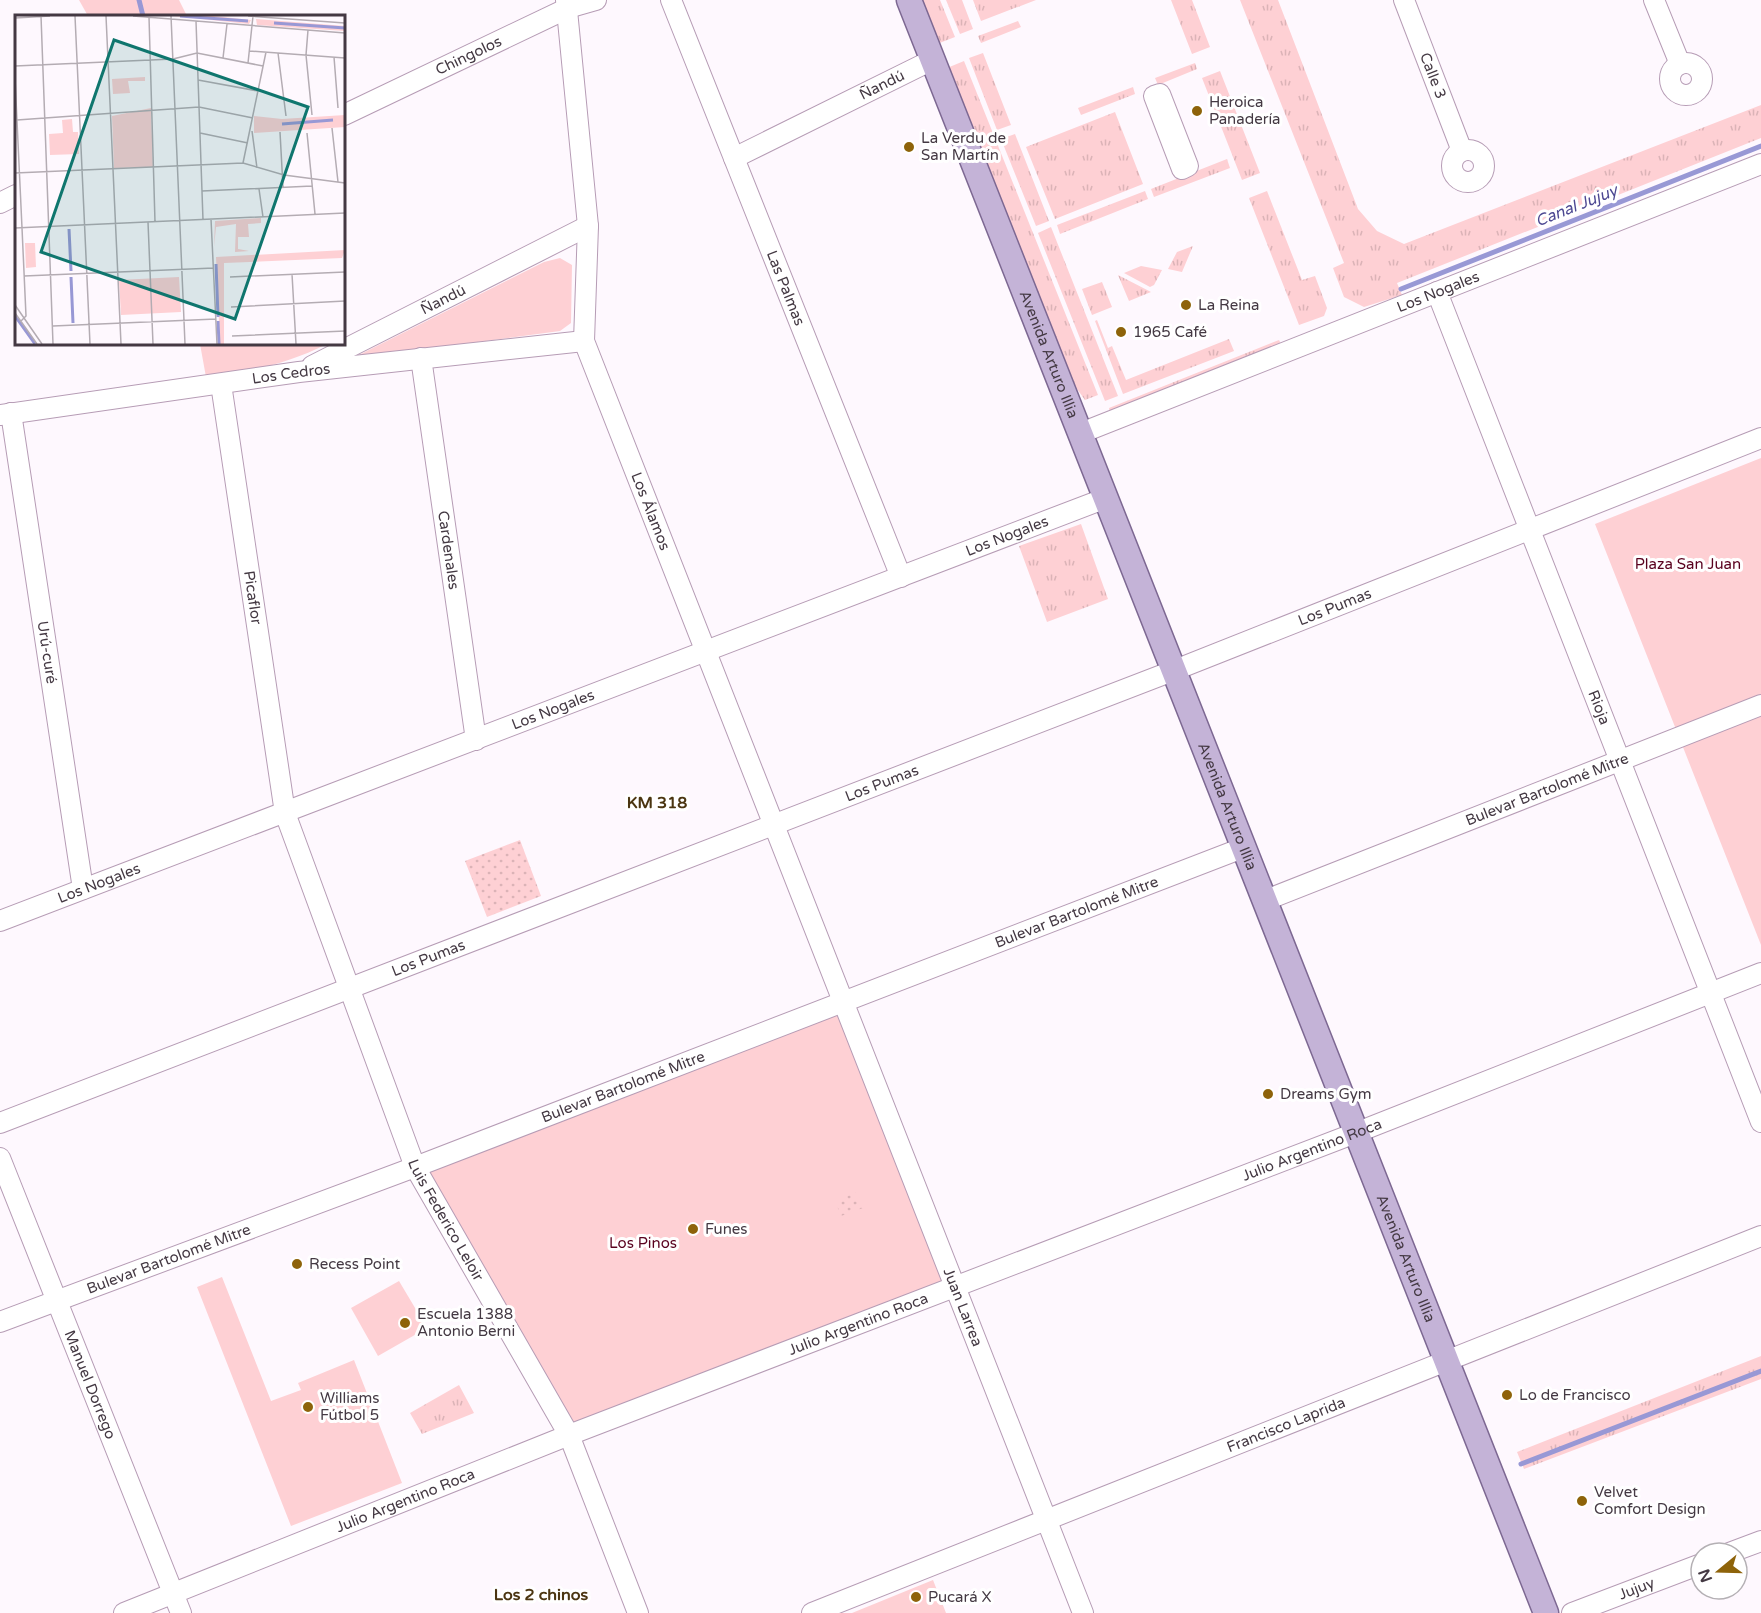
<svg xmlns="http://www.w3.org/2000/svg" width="1761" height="1613" font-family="'Varela Round',sans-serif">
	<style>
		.grass { fill: url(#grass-tufts) }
		.park { fill: #fed0d4 }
		.garden { fill: url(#garden-dots) }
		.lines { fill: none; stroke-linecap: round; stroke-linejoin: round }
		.stream { stroke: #9898d5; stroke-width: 5 }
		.minor-casing { stroke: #b69cb5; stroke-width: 22 }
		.major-casing { stroke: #7d6892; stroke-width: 27 }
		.minor { stroke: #fff; stroke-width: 20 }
		.major { stroke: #c4b3d7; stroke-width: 24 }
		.poi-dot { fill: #8e630a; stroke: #fff; stroke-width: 2 }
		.labels { text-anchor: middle; stroke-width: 6; stroke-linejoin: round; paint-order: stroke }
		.street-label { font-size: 15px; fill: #443943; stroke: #fff }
		.poi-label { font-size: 15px; fill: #443943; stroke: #fff; text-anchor: start }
		.park-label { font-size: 15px; fill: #59011e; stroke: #fff }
		.water-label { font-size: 16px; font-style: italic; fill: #4d4892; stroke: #fff }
		.neighbourhood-label { font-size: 16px; font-weight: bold; fill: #4b3511; stroke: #fff }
		.inset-river { fill: none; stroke: #9898d5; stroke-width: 3 }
		.inset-road { fill: none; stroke: #b4acb3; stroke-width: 1.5 }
		.view { fill: #0f766e; fill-opacity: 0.15; stroke: #0f766e; stroke-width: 3 }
		.inset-edge { fill: none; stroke: #443943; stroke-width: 3 }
	</style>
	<defs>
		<pattern id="grass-tufts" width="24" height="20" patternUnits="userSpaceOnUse" patternTransform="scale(1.5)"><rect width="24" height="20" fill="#fed0d4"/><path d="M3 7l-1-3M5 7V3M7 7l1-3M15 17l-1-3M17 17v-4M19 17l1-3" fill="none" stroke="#dbb3b7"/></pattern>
		<pattern id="garden-dots" width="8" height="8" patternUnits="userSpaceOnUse" patternTransform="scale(1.5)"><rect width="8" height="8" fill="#fed0d4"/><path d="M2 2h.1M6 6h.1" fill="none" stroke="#dbb3b7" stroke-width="1.8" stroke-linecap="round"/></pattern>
	</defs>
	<rect width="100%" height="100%" fill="#fef8fe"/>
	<!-- grass -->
	<path class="grass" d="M920,0H940L955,37L937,44Z
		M946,0H962L973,29L960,34Z
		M973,0H1036L981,21Z
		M1171,0H1192L1210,47L1192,54Z
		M1240,0H1278L1358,209L1377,231L1404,244L1761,105V138L1397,283L1402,295L1364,307L1344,297L1333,268L1344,263Z
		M1018,21L1021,27L981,43L978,36Z
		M983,53L1011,125L997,130L969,58Z
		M964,61L1098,395L1085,400L1072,382L947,68Z
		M1195,63L1197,69L1158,85L1155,78Z
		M1220,71L1260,173L1242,180L1202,78Z
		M1133,87L1135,94L1081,115L1078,108Z
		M1115,112L1143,184L1055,219L1026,147Z
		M1015,134L1049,221L1036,226L1001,139Z
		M1227,159L1230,168L1154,197L1151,189Z
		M1145,191L1148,199L1060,234L1057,225Z
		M1267,191L1302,280L1315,276L1327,308L1324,316L1299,325L1249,198Z
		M1051,227L1118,396L1105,401L1038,233Z
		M1193,246L1182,272L1168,269L1177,252Z
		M1141,266L1162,270L1154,285L1150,287L1124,273Z
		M1118,275L1151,292L1129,301Z
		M1102,282L1112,307L1092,315L1082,289Z
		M1097,320L1108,348L1112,346L1126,380L1229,339L1234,351L1123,394L1095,321Z
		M1279,340L1281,344L1110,413L1109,408Z
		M1081,524L1108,599L1047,622L1019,546Z
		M1761,1356V1379L1524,1469L1517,1452Z
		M459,1385L474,1413L422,1434L410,1413Z"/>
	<!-- park -->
	<path class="park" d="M79,0H179L187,16H88Z
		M560,258L572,265L571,323L560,331L351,359L544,262Z
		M200,344H327C285,365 251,371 206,377Z
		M1761,458V945L1595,524Z
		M842,1002L953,1287L569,1435L415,1167Z
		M222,1277L271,1401L301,1390L298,1383L354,1360L402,1483L291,1526L197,1287Z
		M399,1281L427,1328L378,1356L351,1308Z
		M933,1580L946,1613H852Z"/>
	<!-- garden -->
	<path class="garden" d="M520,840L541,896L487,917L465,861Z
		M857,1192L863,1208L841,1216L835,1201Z"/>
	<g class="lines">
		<!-- stream -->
		<path class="stream" d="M139,0L143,16
			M1401,289L1761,146
			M1521,1464L1761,1371"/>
		<!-- minor casing -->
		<g class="minor-casing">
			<g id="minor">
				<path id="s1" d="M566,0L588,226L584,341L1083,1613"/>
				<path id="s2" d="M671,0L901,577"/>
				<path id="s3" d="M1404,0L1462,151"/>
				<path d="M1654,0L1680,64"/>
				<circle cx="1686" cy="79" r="16"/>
				<path d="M1160,94L1188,166L1182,169L1154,96Z"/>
				<path id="s4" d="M344,115L568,8L596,0"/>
				<circle cx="1468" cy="166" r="16"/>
				<path id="s5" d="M734,158L932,60"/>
				<path d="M0,203L16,195"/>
				<path id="s6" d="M1437,292L1761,1122"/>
				<path id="s7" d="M421,358L476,740"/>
				<path id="s8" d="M312,366L588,226"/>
				<path id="s9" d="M221,384L285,813L415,1167L569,1435L638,1613"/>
				<path id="s10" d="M11,413L83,889"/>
				<path id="s11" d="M0,415L299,372L584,341"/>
				<path id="s12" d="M1081,433L1761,164"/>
				<path id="s13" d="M1266,900L1761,705"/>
				<path id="s14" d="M0,921L1106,498"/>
				<path id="s15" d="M0,1123L1175,670L1761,438"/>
				<path id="s16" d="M0,1158L181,1613"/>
				<path id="s17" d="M0,1322L415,1167L1245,847"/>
				<path d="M1729,1553L1761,1541"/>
				<path id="s18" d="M124,1613L569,1435L1358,1132L1761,973"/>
				<path id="s19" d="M812,1613L1761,1236"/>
				<path id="s20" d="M1572,1613L1701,1564"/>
			</g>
		</g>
		<!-- major casing -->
		<g class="major-casing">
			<g id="major">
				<path id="s21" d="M909,0L1546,1613"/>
			</g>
		</g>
		<!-- minor -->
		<use href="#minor" class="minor"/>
		<!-- major -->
		<use href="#major" class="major"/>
	</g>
	<!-- markers -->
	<g class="poi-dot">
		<circle cx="1197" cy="111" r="6"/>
		<circle cx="909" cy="147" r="6"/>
		<circle cx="1186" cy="305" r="6"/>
		<circle cx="1121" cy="332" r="6"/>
		<circle cx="1268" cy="1094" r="6"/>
		<circle cx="693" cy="1229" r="6"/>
		<circle cx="297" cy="1264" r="6"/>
		<circle cx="405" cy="1323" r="6"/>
		<circle cx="1507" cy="1395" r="6"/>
		<circle cx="308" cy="1407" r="6"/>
		<circle cx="1582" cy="1501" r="6"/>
		<circle cx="916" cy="1597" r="6"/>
	</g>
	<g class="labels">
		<!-- street labels -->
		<g class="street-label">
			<text dy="5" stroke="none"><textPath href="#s4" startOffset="138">Chingolos</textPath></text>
			<text dy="5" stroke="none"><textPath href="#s3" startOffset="81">Calle 3</textPath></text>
			<text dy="5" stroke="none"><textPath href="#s5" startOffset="165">Ñandú</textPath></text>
			<text dy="5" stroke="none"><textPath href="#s2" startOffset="310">Las Palmas</textPath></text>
			<text dy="5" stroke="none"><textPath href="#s12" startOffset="384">Los Nogales</textPath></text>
			<text dy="5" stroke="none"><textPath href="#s8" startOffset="147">Ñandú</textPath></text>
			<text dy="5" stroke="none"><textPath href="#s21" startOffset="381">Avenida Arturo Illia</textPath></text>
			<text dy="5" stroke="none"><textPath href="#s11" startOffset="294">Los Cedros</textPath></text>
			<text dy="5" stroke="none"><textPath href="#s1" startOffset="525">Los Álamos</textPath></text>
			<text dy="5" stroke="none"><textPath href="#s14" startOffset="1078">Los Nogales</textPath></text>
			<text dy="5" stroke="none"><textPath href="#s7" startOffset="194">Cardenales</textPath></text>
			<text dy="5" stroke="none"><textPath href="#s9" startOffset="216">Picaflor</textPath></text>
			<text dy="5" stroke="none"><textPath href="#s15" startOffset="1431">Los Pumas</textPath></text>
			<text dy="5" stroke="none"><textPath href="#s10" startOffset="242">Urú-curé</textPath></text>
			<text dy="5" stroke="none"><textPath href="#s6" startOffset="446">Rioja</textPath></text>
			<text dy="5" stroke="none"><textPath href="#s14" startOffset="592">Los Nogales</textPath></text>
			<text dy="5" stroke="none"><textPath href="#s15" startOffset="945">Los Pumas</textPath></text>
			<text dy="5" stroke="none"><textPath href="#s13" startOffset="302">Bulevar Bartolomé Mitre</textPath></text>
			<text dy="5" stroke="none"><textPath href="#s21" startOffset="867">Avenida Arturo Illia</textPath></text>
			<text dy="5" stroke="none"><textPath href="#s14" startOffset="106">Los Nogales</textPath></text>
			<text dy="5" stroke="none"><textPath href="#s17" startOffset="1152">Bulevar Bartolomé Mitre</textPath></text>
			<text dy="5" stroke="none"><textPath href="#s15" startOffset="459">Los Pumas</textPath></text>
			<text dy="5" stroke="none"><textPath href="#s17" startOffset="666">Bulevar Bartolomé Mitre</textPath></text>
			<text dy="5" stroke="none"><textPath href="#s18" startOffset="1275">Julio Argentino Roca</textPath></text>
			<text dy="5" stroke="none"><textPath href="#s9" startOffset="872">Luis Federico Leloir</textPath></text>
			<text dy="5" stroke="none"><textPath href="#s21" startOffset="1353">Avenida Arturo Illia</textPath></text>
			<text dy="5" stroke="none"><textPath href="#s17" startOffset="180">Bulevar Bartolomé Mitre</textPath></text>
			<text dy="5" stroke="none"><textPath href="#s1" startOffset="1380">Juan Larrea</textPath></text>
			<text dy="5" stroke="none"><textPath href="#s18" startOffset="789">Julio Argentino Roca</textPath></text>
			<text dy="5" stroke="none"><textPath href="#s16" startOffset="244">Manuel Dorrego</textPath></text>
			<text dy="5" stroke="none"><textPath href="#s19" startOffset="510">Francisco Laprida</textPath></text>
			<text dy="5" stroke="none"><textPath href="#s18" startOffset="303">Julio Argentino Roca</textPath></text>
			<text dy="5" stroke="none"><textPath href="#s20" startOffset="69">Jujuy</textPath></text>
		</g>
		<!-- poi labels -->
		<g class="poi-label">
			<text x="1209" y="107">Heroica<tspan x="1209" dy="17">Panadería</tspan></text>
			<text x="921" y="143">La Verdu de<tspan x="921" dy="17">San Martín</tspan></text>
			<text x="1198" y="310">La Reina</text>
			<text x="1133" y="337">1965 Café</text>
			<text x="1280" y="1099">Dreams Gym</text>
			<text x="705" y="1234">Funes</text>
			<text x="309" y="1269">Recess Point</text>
			<text x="417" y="1319">Escuela 1388<tspan x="417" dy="17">Antonio Berni</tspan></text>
			<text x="1519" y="1400">Lo de Francisco</text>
			<text x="320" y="1403">Williams<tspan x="320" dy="17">Fútbol 5</tspan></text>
			<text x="1594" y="1497">Velvet<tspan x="1594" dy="17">Comfort Design</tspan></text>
			<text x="928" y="1602">Pucará X</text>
		</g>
		<!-- park labels -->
		<g class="park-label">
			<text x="1688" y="569">Plaza San Juan</text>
			<text x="643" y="1248">Los Pinos</text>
		</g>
		<!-- water labels -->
		<g class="water-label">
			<text transform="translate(1576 205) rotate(-22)" y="6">Canal Jujuy</text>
		</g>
		<!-- neighbourhood labels -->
		<g class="neighbourhood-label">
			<text x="657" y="808">KM 318</text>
			<text x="541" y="1600">Los 2 chinos</text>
		</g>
	</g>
	<!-- overview -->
	<g transform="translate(15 15)">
		<rect width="330" height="330" fill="#fef8fe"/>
		<path d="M159,1H198L236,5L234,9ZM241,4L330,11V16L242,10ZM246,203V208L233,209L234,222H223V234L234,236L220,237L221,209L201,212L199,232L200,206ZM10,228H20L21,252L11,253ZM330,235L327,243L209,248V329H205L201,242Z" fill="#fed0d4"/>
		<path d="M130,62V66H113L115,78L98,79L97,64ZM136,93L138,152L99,153L97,101ZM330,100V112L239,118V101L267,104ZM57,104L58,117H63L64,139L35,140L34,119L48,118L47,105ZM164,262L166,297L106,300L104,265Z" fill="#fed0d4"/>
		<path class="inset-river" d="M165,1L233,6M259,8L330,13M267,109L318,105M54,214L56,256M201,249L203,302M56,262L58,308M0,301L20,329M203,306L204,329"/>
		<path class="inset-road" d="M26,1L38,329M60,1L75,329M91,1L106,329M118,1L330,18M156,1L170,329M233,1L330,8M134,2L140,207M0,3L35,1M181,6L188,205M293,15L291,40L297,100M234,36L330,43M263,38L271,101M319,42L323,93M208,43L212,9M233,48L238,1M0,51L158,44L182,38L248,51M0,63L7,213M183,65L243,76M2,105L184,92L238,103M317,113L323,167M237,116L242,153M265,117L268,172M185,118L233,128M292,118L300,199M228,148L251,37M0,158L228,148L269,160L330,168M244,174L248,202M187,176L297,171M196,204L202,329M133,207L138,329M0,213L330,198M277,259L281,329M9,261L199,253M215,262L330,257M0,290L27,329M216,292L330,286M0,298L22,329M6,306L11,301L7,213M38,311L201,304M217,321L330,316"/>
		<path class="view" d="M99,25L293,92L220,304L26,237Z"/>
		<rect width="330" height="330" class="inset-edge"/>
	</g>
	<!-- north arrow -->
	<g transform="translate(1719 1571) rotate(251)"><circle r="28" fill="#ffffff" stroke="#b4b0b4" stroke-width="1.5"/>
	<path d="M0-4.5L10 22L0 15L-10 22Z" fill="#8e630a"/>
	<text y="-9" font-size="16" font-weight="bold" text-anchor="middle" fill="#443943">N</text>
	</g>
</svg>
